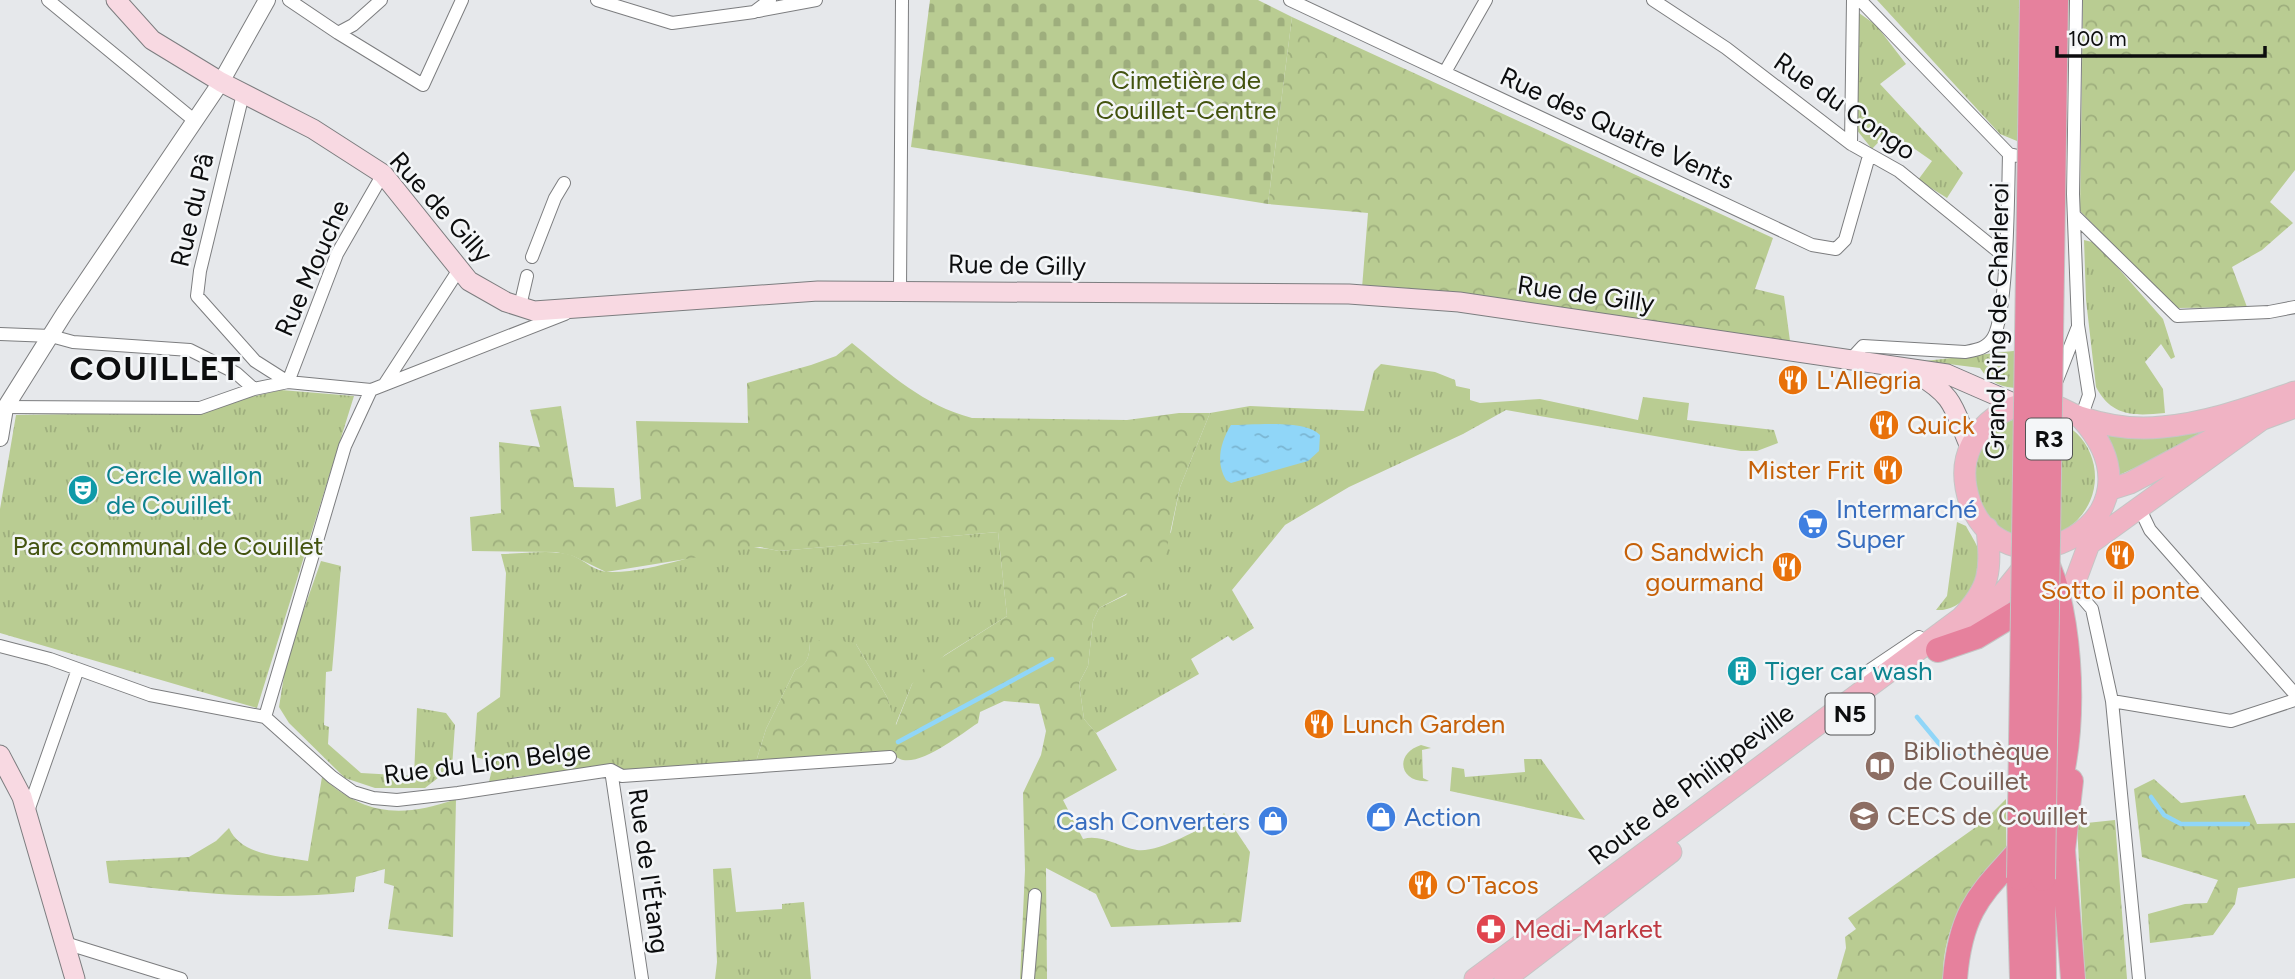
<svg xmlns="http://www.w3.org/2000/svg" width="2295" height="979" font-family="Figtree,sans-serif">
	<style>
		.grass { fill: url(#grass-tufts) }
		.forest { fill: url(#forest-crowns) }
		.cemetery { fill: url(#cemetery-stones) }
		.water { fill: url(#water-ripples) }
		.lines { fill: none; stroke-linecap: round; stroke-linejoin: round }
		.stream { stroke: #90d6f8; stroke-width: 4.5 }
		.minor-casing { stroke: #7c7d7f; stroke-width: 14 }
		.tertiary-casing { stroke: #7c7d7f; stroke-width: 18 }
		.secondary-casing { stroke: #7c7d7f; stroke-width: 21 }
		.primary-casing { stroke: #c5c5c5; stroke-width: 23 }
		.motorway-casing { stroke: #c5c5c5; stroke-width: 26 }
		.minor { stroke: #fff; stroke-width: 12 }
		.tertiary { stroke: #fff; stroke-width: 16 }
		.secondary { stroke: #f8d9e2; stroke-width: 19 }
		.primary { stroke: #f0b3c4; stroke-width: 21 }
		.motorway { stroke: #e6819d; stroke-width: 24 }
		.motorway-bridge-casing { stroke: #c5c5c5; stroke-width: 26; stroke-linecap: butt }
		.motorway-bridge { stroke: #e6819d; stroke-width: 24 }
		.labels { text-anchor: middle; stroke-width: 5; stroke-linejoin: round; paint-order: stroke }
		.shield { fill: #f4f6f8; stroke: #525354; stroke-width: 2 }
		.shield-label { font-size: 24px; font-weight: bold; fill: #0c0d0e }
		.park-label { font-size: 26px; fill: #43530f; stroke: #f4f6f8 }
		.street-label { font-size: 26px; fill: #0c0d0e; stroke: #f4f6f8 }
		.food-label { font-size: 26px; fill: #c56008; stroke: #f4f6f8; text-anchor: start }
		.culture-label { font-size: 26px; fill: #0d838f; stroke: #f4f6f8; text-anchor: start }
		.shop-label { font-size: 26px; fill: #366cbe; stroke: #f4f6f8; text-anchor: start }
		.education-label { font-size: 26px; fill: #785e54; stroke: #f4f6f8; text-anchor: start }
		.health-label { font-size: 26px; fill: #be3a42; stroke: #f4f6f8; text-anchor: start }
		.district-label { font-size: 33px; font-weight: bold; letter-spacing: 2px; fill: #0c0d0e; stroke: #f4f6f8 }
	</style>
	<defs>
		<pattern id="grass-tufts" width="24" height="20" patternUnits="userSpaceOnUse" patternTransform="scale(1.75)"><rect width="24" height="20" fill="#b9cc92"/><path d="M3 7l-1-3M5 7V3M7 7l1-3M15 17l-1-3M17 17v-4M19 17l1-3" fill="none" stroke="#9eae7d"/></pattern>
		<pattern id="forest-crowns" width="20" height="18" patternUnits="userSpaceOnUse" patternTransform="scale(1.75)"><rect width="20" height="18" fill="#b9cc92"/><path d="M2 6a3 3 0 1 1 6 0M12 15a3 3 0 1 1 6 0" fill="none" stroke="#9eae7d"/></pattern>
		<pattern id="cemetery-stones" width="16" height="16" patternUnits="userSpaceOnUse" patternTransform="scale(1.75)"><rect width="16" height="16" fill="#b9cc92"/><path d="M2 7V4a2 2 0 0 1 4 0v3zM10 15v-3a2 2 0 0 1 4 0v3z" fill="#9eae7d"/></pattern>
		<pattern id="water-ripples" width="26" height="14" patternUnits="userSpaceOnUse" patternTransform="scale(1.75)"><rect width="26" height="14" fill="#90d6f8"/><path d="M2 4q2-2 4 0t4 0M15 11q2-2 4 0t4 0" fill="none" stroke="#7bb6d3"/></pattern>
	</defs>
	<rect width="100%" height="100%" fill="#e6e8eb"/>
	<!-- grass -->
	<path class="grass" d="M1877,0H2069L2066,156L2017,149V141L2000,134Z
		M1859,13L1876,25L1906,64L1880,84L1963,173L1947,198L1918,180L1932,161L1889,131L1872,149L1856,129V21Z
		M2084,240L2096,243L2163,319L2175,357L2171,359L2161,344L2145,362L2163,389L2165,413C2134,416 2112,417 2096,387L2086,300Z
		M2064,339V378C2036,388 1999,398 1980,368L1925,361L2013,351Z
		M1381,364L1435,372L1455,380L1456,386L1470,389V400L1480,403L1540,399L1638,420L1643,397L1689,403L1687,420L1774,430L1778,443L1757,451H1741L1506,410L1463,434L1349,487L1285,525L1232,590L1254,628L1233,641L1228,636L1191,659L1199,674L1096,733L1084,719L1079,683L1088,666L1093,621L1099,608L1126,595L1171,532L1180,487L1210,413L1250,406L1364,411L1374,371Z
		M281,390L354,396L257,708L0,633V509L16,415L204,412L238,400Z
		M1973 477a61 61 0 1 1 122 0a61 61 0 1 1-122 0Z
		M2210,428L2165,454L2115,477L2116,463L2103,434Z
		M1957,522L1966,526C1970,534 1976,542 1979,551C1987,577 1965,612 1936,610L1947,596Z
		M998,532L1007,616L945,655L912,684L895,726L887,697L856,644L810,643C809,657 808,664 795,670L766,729L755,765L621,770L593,768L516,777L488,786L494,761L474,757L477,713L500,697L506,573L501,554C524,554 550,549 571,555C585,560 594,572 610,572C666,573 722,537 779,551Z
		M321,561L341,566L332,671L326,672L324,725L329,727L328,744L361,773L414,776L417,708L446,713L455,725L452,767L425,788H375L345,778L289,723L279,707L287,657Z
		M1421,745L1431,748L1422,750L1423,778L1429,781C1400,784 1393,754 1421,745Z
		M1524,759H1541L1585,820L1450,791L1452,767L1464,769L1465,777L1525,772Z
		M731,868L736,912L782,909V904L804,902L811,979H715L717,962L713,869Z"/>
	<!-- forest -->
	<path class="forest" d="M2083,0H2295V170L2270,202L2293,223L2262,250L2232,267L2247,307L2176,308L2080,211Z
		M1292,17L1773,238L1755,289L1784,296L1790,341L1362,288L1368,213L1268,204Z
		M852,343C890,374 923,405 972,418L1127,420L1179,413H1210L1180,487L1163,566L1149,582L1099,608L1093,621L1088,666L1079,683L1084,719L1096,733L1117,770L1063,800L1083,839C1102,834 1118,847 1137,850C1158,853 1199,829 1219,819L1224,813L1250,852L1241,922L1111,927L1096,894L1046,868L1047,979H1020L1025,870L1023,793L1041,755L1046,731L1039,704L1004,701L980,712L978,723C961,734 924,764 903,760C898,759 892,754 888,751L755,765L766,729L795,670C808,664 809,656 810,643L829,638L856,644L887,697L896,725L912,684L922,670L1007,616L998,532L779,551L760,547L606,572L573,556L556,552L472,551L470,517L501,513L499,442L540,447L530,410L561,406L574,487L614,488L616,507L641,499L636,421L748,423L747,383L811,365L836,356Z
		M322,777C365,816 402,818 456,799L453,937L388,929L394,886L384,883L385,869L356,877L354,892C273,901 190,893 109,883L106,861L189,857L216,841L229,828C241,856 281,856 308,861Z
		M2154,779L2181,803L2245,795L2257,824L2295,823V878L2238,888L2235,904L2213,935L2150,943L2148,914L2185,904L2207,903L2218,880L2142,857L2134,789Z
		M2006,799V850C1969,883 1942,927 1943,979H1837L1846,948L1845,937L1856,929L1848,918L1983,822Z
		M2115,820L2127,979H2085L2077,824Z"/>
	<!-- cemetery -->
	<path class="cemetery" d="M930,0H1258L1292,17L1268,204L911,147Z"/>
	<!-- water -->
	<path class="water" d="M1231,425C1252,425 1306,419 1320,435L1319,451L1308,461L1231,483L1226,480C1215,462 1221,441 1231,425Z"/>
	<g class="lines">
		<!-- stream -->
		<path class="stream" d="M1917,717L1951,758L1973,754
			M898,742L1052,659
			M2151,797L2164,815L2181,824H2248"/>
		<!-- minor casing -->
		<g class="minor-casing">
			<path id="minor" d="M48,0L195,121
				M289,0L338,33L353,25L381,0
				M597,0L672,23L754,12L770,0
				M1290,0L1812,245L1836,249L1845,240L1869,156
				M1653,0L1726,48L1851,144L1899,171L2005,257
				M1860,0L2009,154L2018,156
				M2076,0L2073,194L2078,325L2089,395L2081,418
				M758,11L816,0
				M338,33L423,85L462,0
				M1445,72L1486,0
				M243,94L200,271L197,296L255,361L288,382
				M1851,144L1853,0
				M2074,215L2177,316L2269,312L2295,307
				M532,257L555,198L564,183
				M900,290L902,0
				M520,306L527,276
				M0,334L51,336L73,342L190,350L236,373L254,389
				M1851,359L1863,346L1965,352C1976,350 1986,349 1993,338C2008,313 2008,190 2009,154
				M2057,380L2077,329
				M288,382L337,254L383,174
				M384,385L458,271
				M0,407L200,408L254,389L288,382L371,390L565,314
				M2139,507L2150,530L2295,694
				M2073,587L2092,609L2112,701L2139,979
				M0,646L50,659L150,695L265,717L332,777L353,792L373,798L397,800L458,793L611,770L622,776L890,757
				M1861,676L1919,637
				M2112,701L2231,721L2295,700
				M265,717L345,446L371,390
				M611,770L642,979
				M27,814L78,669
				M65,943L181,979
				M1028,979L1035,895"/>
		</g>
		<!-- tertiary casing -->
		<g class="tertiary-casing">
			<path id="tertiary" d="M0,438L5,408L64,314L221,82L267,0"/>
		</g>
		<!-- secondary casing -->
		<g class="secondary-casing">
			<path id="secondary" d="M116,0L152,40L221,82L313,129L383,174L469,281L506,302L534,311L818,291L1349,294L1459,302L1947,374L2018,405
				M1917,374C1956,397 1953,408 1970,447
				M0,755L22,797L75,979"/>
		</g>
		<!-- primary casing -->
		<g class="primary-casing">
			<path id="primary" d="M2081,418C2174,520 2008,603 1970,503C1964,485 1962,464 1971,446C1985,417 2017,398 2049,404C2062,407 2071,415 2083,418C2108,426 2136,430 2162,427C2209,423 2251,407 2295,392
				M2108,490L2130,483L2220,435L2295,407
				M2073,587L2089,544L2261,420
				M1959,634L1986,614L2028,562
				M1475,979L1961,618C1991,587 1991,570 1987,528
				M1505,979L1671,852"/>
		</g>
		<!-- motorway casing -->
		<g class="motorway-casing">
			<path id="motorway" d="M1938,650L1976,637L2024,608L2041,602
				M2071,781L2063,850L2073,979
				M2019,878L2022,979
				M2043,879L2044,979
				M1955,979C1962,890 1997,886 2043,821C2080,769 2074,626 2049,568"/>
		</g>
		<!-- minor -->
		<use href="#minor" class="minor"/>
		<!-- tertiary -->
		<use href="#tertiary" class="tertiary"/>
		<!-- secondary -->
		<use href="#secondary" class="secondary"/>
		<!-- primary -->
		<use href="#primary" class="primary"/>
		<!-- motorway -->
		<use href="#motorway" class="motorway"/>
		<!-- motorway-bridge casing -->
		<g class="motorway-bridge-casing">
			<path id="motorway-bridge" d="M2019,878L2032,0
				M2043,879L2056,0"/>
		</g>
		<!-- motorway-bridge -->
		<use href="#motorway-bridge" class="motorway-bridge"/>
	</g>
	<!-- icons -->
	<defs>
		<g id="restaurant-disc" transform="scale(1.575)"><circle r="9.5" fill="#e8710a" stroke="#f4f6f8"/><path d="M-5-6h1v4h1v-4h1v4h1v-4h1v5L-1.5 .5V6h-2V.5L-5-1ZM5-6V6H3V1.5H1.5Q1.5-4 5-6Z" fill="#fff"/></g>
		<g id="theatre-disc" transform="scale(1.575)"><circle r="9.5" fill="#0f9aa8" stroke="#f4f6f8"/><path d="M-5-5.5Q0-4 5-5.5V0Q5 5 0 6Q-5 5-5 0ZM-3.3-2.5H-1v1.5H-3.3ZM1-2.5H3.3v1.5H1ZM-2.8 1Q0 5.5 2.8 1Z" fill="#fff"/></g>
		<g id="supermarket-disc" transform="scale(1.575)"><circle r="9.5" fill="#3f7fe0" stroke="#f4f6f8"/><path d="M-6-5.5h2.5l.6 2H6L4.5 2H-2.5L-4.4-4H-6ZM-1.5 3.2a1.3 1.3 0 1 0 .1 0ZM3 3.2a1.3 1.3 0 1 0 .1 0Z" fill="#fff"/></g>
		<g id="building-disc" transform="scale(1.575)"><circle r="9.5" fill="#0f9aa8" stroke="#f4f6f8"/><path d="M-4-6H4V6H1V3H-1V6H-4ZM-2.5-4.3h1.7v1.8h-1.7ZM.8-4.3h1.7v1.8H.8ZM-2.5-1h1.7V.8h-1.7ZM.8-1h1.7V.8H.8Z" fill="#fff"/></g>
		<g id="library-disc" transform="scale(1.575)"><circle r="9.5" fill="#8d6e63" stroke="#f4f6f8"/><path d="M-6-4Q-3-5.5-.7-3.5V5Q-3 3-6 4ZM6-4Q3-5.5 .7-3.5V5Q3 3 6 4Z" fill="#fff"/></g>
		<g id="school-disc" transform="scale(1.575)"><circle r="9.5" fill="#8d6e63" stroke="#f4f6f8"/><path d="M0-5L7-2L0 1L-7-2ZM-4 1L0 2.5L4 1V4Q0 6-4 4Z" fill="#fff"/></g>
		<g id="shop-disc" transform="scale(1.575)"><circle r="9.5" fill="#3f7fe0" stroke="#f4f6f8"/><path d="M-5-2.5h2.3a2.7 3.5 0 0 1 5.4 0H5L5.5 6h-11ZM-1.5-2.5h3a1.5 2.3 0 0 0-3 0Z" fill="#fff"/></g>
		<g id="pharmacy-disc" transform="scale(1.575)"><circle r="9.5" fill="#e0444e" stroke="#f4f6f8"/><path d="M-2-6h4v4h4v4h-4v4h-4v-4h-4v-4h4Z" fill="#fff"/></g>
	</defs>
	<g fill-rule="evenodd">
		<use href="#restaurant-disc" x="1793" y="380"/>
		<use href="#restaurant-disc" x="1884" y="425"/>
		<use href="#restaurant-disc" x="1888" y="470"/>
		<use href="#theatre-disc" x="83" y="490"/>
		<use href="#supermarket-disc" x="1813" y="524"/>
		<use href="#restaurant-disc" x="2120" y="555"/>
		<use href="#restaurant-disc" x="1787" y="567"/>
		<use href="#building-disc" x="1742" y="671"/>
		<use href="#restaurant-disc" x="1319" y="724"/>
		<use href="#library-disc" x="1880" y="766"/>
		<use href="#school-disc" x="1864" y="816"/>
		<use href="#shop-disc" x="1381" y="817"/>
		<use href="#shop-disc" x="1273" y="821"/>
		<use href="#restaurant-disc" x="1423" y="885"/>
		<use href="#pharmacy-disc" x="1491" y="929"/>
	</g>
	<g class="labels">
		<!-- shield labels -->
		<g class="shield">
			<rect x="2026" y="418.5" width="46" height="41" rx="5"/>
			<rect x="1825.5" y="693.5" width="49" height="41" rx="5"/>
		</g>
		<g class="shield-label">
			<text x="2049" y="447">R3</text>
			<text x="1850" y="722">N5</text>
		</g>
		<!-- park labels -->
		<g class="park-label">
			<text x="1186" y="89">Cimetière de<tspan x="1186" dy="30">Couillet-Centre</tspan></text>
			<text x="168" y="555">Parc communal de Couillet</text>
		</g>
		<!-- street labels -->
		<g class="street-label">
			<text transform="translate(1845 106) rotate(35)" y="9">Rue du Congo</text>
			<text transform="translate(1617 128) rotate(25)" y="9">Rue des Quatre Vents</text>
			<text transform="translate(441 207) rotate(48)" y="9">Rue de Gilly</text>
			<text transform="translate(192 210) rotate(-77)" y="9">Rue du Pâ</text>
			<text transform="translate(1017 265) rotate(1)" y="9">Rue de Gilly</text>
			<text transform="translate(312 268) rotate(-66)" y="9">Rue Mouche</text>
			<text transform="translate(1586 294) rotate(8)" y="9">Rue de Gilly</text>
			<text transform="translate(1997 321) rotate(-89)" y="9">Grand Ring de Charleroi</text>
			<text transform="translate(487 762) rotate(-7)" y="9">Rue du Lion Belge</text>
			<text transform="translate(1691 784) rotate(-37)" y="9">Route de Philippeville</text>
			<text transform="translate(649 871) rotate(82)" y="9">Rue de l'Étang</text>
		</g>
		<!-- food labels -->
		<g class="food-label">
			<text x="1816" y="389">L'Allegria</text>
			<text x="1907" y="434">Quick</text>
			<text x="1865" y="479" text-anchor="end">Mister Frit</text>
			<text x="1764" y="561" text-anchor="end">O Sandwich<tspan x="1764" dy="30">gourmand</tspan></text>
			<text x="2120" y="599" text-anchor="middle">Sotto il ponte</text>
			<text x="1342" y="733">Lunch Garden</text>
			<text x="1446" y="894">O'Tacos</text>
		</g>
		<!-- culture labels -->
		<g class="culture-label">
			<text x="106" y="484">Cercle wallon<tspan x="106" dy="30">de Couillet</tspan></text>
			<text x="1765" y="680">Tiger car wash</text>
		</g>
		<!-- shop labels -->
		<g class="shop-label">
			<text x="1836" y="518">Intermarché<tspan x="1836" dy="30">Super</tspan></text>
			<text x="1404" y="826">Action</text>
			<text x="1250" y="830" text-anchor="end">Cash Converters</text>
		</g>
		<!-- education labels -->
		<g class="education-label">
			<text x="1903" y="760">Bibliothèque<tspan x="1903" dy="30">de Couillet</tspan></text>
			<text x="1887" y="825">CECS de Couillet</text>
		</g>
		<!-- health labels -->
		<g class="health-label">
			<text x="1514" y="938">Medi-Market</text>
		</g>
		<!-- district labels -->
		<g class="district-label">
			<text x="156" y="380">COUILLET</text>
		</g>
	</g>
	<!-- scale -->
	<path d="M2057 46v10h208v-10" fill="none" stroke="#0c0d0e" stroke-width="3.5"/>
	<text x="2068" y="46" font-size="21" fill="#0c0d0e" stroke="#f4f6f8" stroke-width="5" paint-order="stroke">100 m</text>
</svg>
